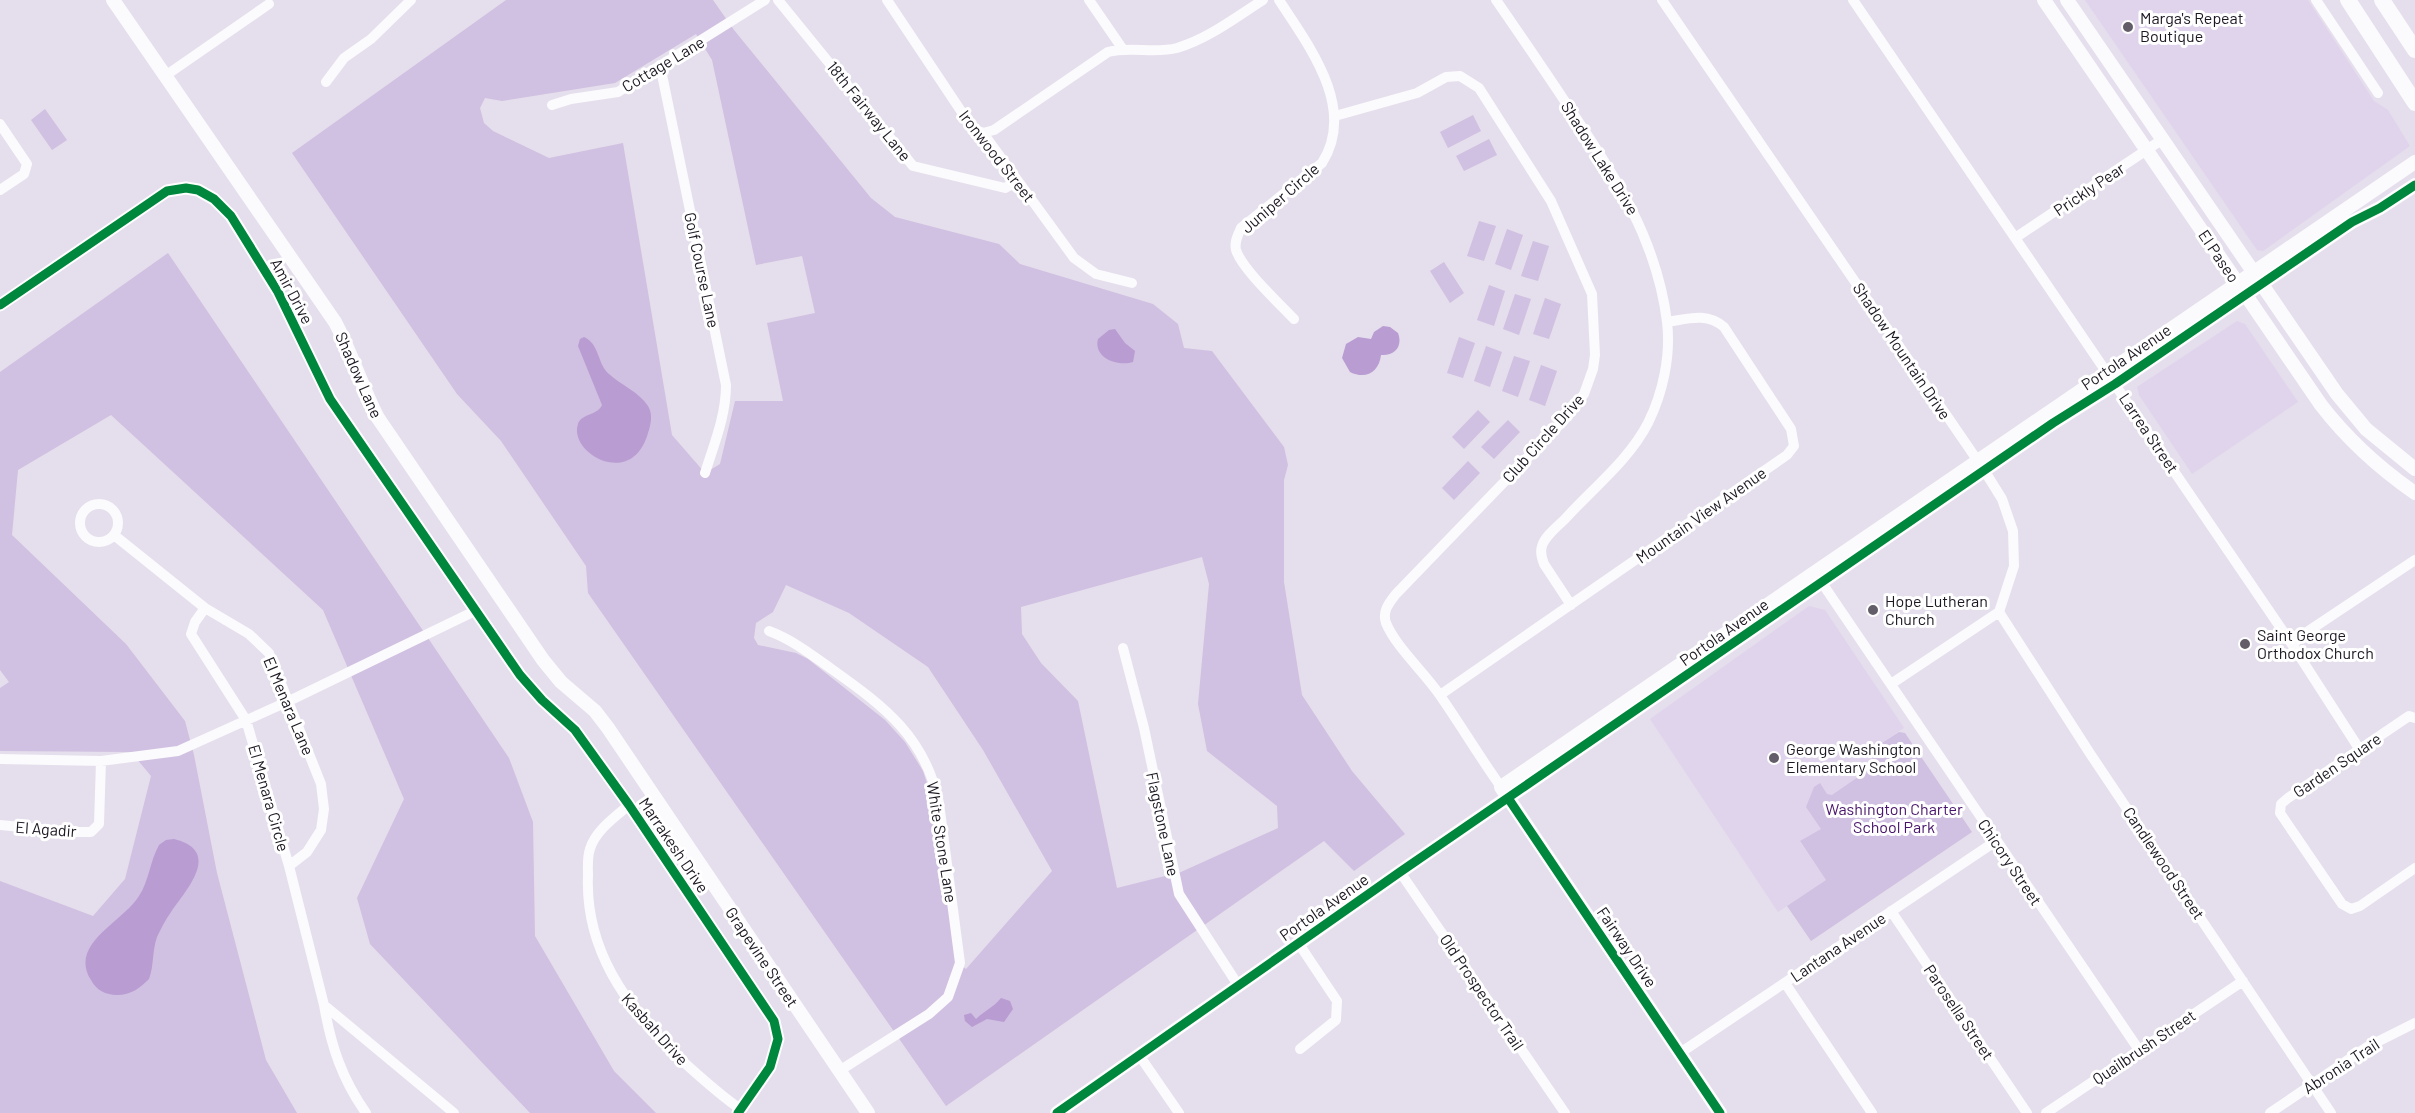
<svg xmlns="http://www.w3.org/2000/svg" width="2415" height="1113" font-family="Barlow,sans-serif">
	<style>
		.built { fill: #e0d4ed }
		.green { fill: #d0c0e1; fill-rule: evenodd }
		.water { fill: #b89cd2 }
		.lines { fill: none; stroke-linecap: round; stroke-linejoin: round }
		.minor { stroke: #fbfafc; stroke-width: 10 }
		.tertiary { stroke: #fbfafc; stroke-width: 14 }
		.primary { stroke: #fbfafc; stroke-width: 16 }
		.cycleway-casing { stroke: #fff; stroke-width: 13 }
		.cycleway { stroke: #00873e; stroke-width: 9 }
		.poi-dot { fill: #625d68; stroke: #fff; stroke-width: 2 }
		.labels { text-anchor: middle; stroke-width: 6; stroke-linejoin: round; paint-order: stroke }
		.poi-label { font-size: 16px; fill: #1c1721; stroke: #fff; text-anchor: start }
		.street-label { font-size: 16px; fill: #1c1721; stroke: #fff }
		.park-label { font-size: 16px; fill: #47146a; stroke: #fff }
	</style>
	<rect width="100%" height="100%" fill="#e5deec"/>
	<!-- built -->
	<path class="built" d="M2085,0H2308L2374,101L2388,110L2410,146L2263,251L2257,250Z
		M2237,321L2245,324L2298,402L2192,474L2139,395L2137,387Z
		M1809,606L1825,610L1904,728L1874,748L1871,768L1832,796L1828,794L1821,829L1800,842L1826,880L1778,912L1650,719Z"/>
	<!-- green -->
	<path class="green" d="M506,0H713L734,30L871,198L895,217L999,244L1020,264L1153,304L1178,324L1184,348L1212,351L1284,447L1288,465L1284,480V582L1302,695L1352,771L1405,834L1354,871L1324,841L946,1106L588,593L586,566L501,441L457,394L292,153ZM696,34L712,60L756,265L802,256L815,313L767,323L783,401H735L720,464L705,473L672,435L623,143L549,158L493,131L484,123L480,108L485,98L502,101L615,83ZM1202,557L1209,584L1198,704L1207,751L1277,806L1278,828L1181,872L1117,888L1078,701L1041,663L1022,634L1021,607ZM786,585L849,613L928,667L983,750L1052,871L966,969L958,963L934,805L923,771L905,742L885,720L808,659L796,653L758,645L754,638L756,623L773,612Z
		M45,109L67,140L52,150L31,120Z
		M1473,115L1481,131L1448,148L1440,132Z
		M1489,139L1497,155L1464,171L1456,156Z
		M1479,221L1496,226L1484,261L1467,256Z
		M1507,229L1523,235L1511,270L1495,264Z
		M1533,241L1549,246L1538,281L1521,276Z
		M168,253L509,758L533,822L535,936L614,1071L656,1113H530L370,944L357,898L404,799L323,610L111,415L18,470L12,535L126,644L185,721L194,755L217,873L266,1060L297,1113H0V881L93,916L125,879L151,776L131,752L0,751V688L9,682L0,670V372Z
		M1444,262L1464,293L1450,303L1430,271Z
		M1489,285L1505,291L1494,326L1477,320Z
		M1515,294L1531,299L1519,335L1503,329Z
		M1545,298L1561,304L1549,339L1533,334Z
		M1459,337L1475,343L1463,378L1447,373Z
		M1486,346L1502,352L1490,387L1474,381Z
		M1514,356L1530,361L1518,397L1502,391Z
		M1541,365L1557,371L1545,406L1529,400Z
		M1478,410L1490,422L1464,449L1452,437Z
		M1508,420L1520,432L1494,459L1481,447Z
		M1468,461L1480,473L1454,500L1442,488Z
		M1899,732L1905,733L1972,832L1811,941L1787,906L1826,880L1800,841L1821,829L1806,807L1814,787L1820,783L1827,794L1832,795L1871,768L1874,748Z"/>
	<!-- water -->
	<path class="water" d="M1383,326L1390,327L1398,333C1403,346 1395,356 1381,355C1379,372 1366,380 1350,372L1342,358L1346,344L1358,337L1371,339L1374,332Z
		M1115,329L1125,343L1135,351L1133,362C1118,367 1093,358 1098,339L1109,330Z
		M584,337C600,344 597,364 609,374C621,385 639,392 648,406C653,414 651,424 648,433C632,490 568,453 578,424C582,413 597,416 602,405L578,346L580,339Z
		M174,839C223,851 186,890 171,912C165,920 161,929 157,937C152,951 154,966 149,979C140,988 131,995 117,995C106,995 96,990 91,980C68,944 123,922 139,896C149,881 150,861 159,845L166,840Z
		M1001,998L1010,1001L1013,1009L1004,1022L987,1019L972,1027L965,1021L964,1015L971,1013L976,1019C984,1011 993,1008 1001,998Z"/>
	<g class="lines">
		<!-- minor -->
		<path class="minor" d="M778,0L913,166L1005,188L1018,181
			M887,0L973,129L983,133L1074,258L1096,274L1132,283
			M1089,0L1122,48
			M1279,0C1309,46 1357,108 1322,163L1241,228C1238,235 1234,242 1236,250C1242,269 1279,303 1294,319
			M1496,0C1521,36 1546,73 1570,109C1615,175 1657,240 1667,322C1671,355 1663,393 1648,423C1629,460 1593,488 1565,519C1558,526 1545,536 1542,546C1540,552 1542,559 1544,564L1571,605
			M1662,0L1984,470L2002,499L2013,531L2014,566L1999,612L1891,684
			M1853,0L2293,646L2360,750
			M2316,0L2378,93
			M660,65L726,385C726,416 714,444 705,473
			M165,76L269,4
			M326,82L344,58L371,39L411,0
			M552,105L571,99L618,92L765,0
			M1335,116L1417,93L1446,77L1460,76L1479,88L1551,201L1592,294L1595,355L1593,369L1584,394L1565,419L1396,594C1389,603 1382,611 1386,623C1396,647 1424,672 1439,694C1460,724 1479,756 1501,787
			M0,124L27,164L24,174L0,190
			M983,133L994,130L1108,52C1131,46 1154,54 1177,48C1208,39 1236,17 1263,0
			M2015,238L2163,139
			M0,305L167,191L186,188L198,190L214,199L231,216L278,292L330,399L520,675L542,700L575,730L629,805L774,1021L778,1039L770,1067L738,1113
			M80 523a19 19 0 1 1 38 0a19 19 0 1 1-38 0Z
			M114,535L205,608L249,634L269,653L321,784L324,809L321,830L307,852L289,866
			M1822,583L2139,1050
			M205,608L195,622L191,634L246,720L289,866L324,1005
			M1999,612L2091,755L2331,1113
			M769,631C793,640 812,655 833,670C885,707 925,737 939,803L960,963L948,997L929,1014L839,1071
			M2293,646L2298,638L2415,560
			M1123,648L1144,728L1179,894L1238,985
			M1440,695L1787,455L1794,446L1791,429L1724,327C1706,312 1688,319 1667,322
			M2415,718L2409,716L2288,798L2281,804L2280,813L2342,904L2351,909L2360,906L2415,868
			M0,759L101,761L178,751L289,701L477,610
			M629,805C615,817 595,831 590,849C587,857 588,868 588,876C585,949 626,1006 676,1055C697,1074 716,1092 739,1108
			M0,825L72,832H91L99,824L101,761
			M1400,872L1565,1113
			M1891,911L2027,1113
			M1299,944L1337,1001L1336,1020L1300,1049
			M1785,983L1872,1113
			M1680,1053L1996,841
			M1139,1055L1179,1113
			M366,1113C342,1079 331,1046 324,1005L454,1113
			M2046,1113L2243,981
			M2270,1113L2367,1047L2415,1023"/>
		<!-- tertiary -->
		<path class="tertiary" d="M113,0L335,322C352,354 362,387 378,418L543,660L561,682L595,711L608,728L868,1113
			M2044,0L2321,405C2348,440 2379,468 2415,493
			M2067,0L2337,394L2366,429L2415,469
			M1057,1113L1400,872L2053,423L2115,384L2352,222L2380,208L2415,185
			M1720,1113L1501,787L2415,162"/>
		<!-- primary -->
		<path class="primary" d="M2348,0L2415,103
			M2382,0L2415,50"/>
		<!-- cycleway casing -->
		<g class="cycleway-casing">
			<path id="cycleway" d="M0,305L167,191L186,188L198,190L214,199L231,216L278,292L330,399L520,675L542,700L575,730L629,805L774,1021L778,1039L770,1067L738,1113
				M1508,798L1720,1113
				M1057,1113L1400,872L2053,423L2115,384L2352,222L2380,208L2415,185"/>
		</g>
		<!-- cycleway -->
		<use href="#cycleway" class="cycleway"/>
	</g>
	<!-- markers -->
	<g class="poi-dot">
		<circle cx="2128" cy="27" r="6"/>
		<circle cx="1873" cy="610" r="6"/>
		<circle cx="2245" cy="644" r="6"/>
		<circle cx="1774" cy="758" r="6"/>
	</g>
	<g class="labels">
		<!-- poi labels -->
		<g class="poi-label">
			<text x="2140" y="24">Marga's Repeat<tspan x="2140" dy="18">Boutique</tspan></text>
			<text x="1885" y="607">Hope Lutheran<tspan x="1885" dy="18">Church</tspan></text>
			<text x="2257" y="641">Saint George<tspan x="2257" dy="18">Orthodox Church</tspan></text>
			<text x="1786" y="755">George Washington<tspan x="1786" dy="18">Elementary School</tspan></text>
		</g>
		<!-- street labels -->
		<g class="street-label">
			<text transform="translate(663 64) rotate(-31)" y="6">Cottage Lane</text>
			<text transform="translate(869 111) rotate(51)" y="6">18th Fairway Lane</text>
			<text transform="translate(997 156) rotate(52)" y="6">Ironwood Street</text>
			<text transform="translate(1600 158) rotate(58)" y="6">Shadow Lake Drive</text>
			<text transform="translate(2089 189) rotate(-34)" y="6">Prickly Pear</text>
			<text transform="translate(1280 198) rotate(-41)" y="6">Juniper Circle</text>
			<text transform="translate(2219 256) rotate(56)" y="6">El Paseo</text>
			<text transform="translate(702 270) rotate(78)" y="6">Golf Course Lane</text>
			<text transform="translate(292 291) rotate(62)" y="6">Amir Drive</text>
			<text transform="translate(1902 351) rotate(56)" y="6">Shadow Mountain Drive</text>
			<text transform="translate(2126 357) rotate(-34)" y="6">Portola Avenue</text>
			<text transform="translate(359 375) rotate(66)" y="6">Shadow Lane</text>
			<text transform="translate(2149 433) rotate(56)" y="6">Larrea Street</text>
			<text transform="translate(1543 438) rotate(-48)" y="6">Club Circle Drive</text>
			<text transform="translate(1701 515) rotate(-35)" y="6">Mountain View Avenue</text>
			<text transform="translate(1724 632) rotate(-35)" y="6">Portola Avenue</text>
			<text transform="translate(289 706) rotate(67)" y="6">El Menara Lane</text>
			<text transform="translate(2337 765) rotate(-34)" y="6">Garden Square</text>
			<text transform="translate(269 798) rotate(74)" y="6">El Menara Circle</text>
			<text transform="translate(1163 824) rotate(78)" y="6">Flagstone Lane</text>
			<text transform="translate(46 829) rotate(4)" y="6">El Agadir</text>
			<text transform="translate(942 842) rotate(81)" y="6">White Stone Lane</text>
			<text transform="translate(674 845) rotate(56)" y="6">Marrakesh Drive</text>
			<text transform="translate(2010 862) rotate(56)" y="6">Chicory Street</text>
			<text transform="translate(2164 863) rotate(56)" y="6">Candlewood Street</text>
			<text transform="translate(1324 907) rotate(-35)" y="6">Portola Avenue</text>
			<text transform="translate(1627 947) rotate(56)" y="6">Fairway Drive</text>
			<text transform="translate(1838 947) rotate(-34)" y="6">Lantana Avenue</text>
			<text transform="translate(762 957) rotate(56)" y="6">Grapevine Street</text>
			<text transform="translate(1482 992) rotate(56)" y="6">Old Prospector Trail</text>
			<text transform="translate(1959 1012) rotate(56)" y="6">Parosella Street</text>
			<text transform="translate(655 1029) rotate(48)" y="6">Kasbah Drive</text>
			<text transform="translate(2144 1047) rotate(-34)" y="6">Quailbrush Street</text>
			<text transform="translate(2341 1066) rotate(-33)" y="6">Abronia Trail</text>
		</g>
		<!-- park labels -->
		<g class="park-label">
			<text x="1894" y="815">Washington Charter<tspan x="1894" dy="18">School Park</tspan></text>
		</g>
	</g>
</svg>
